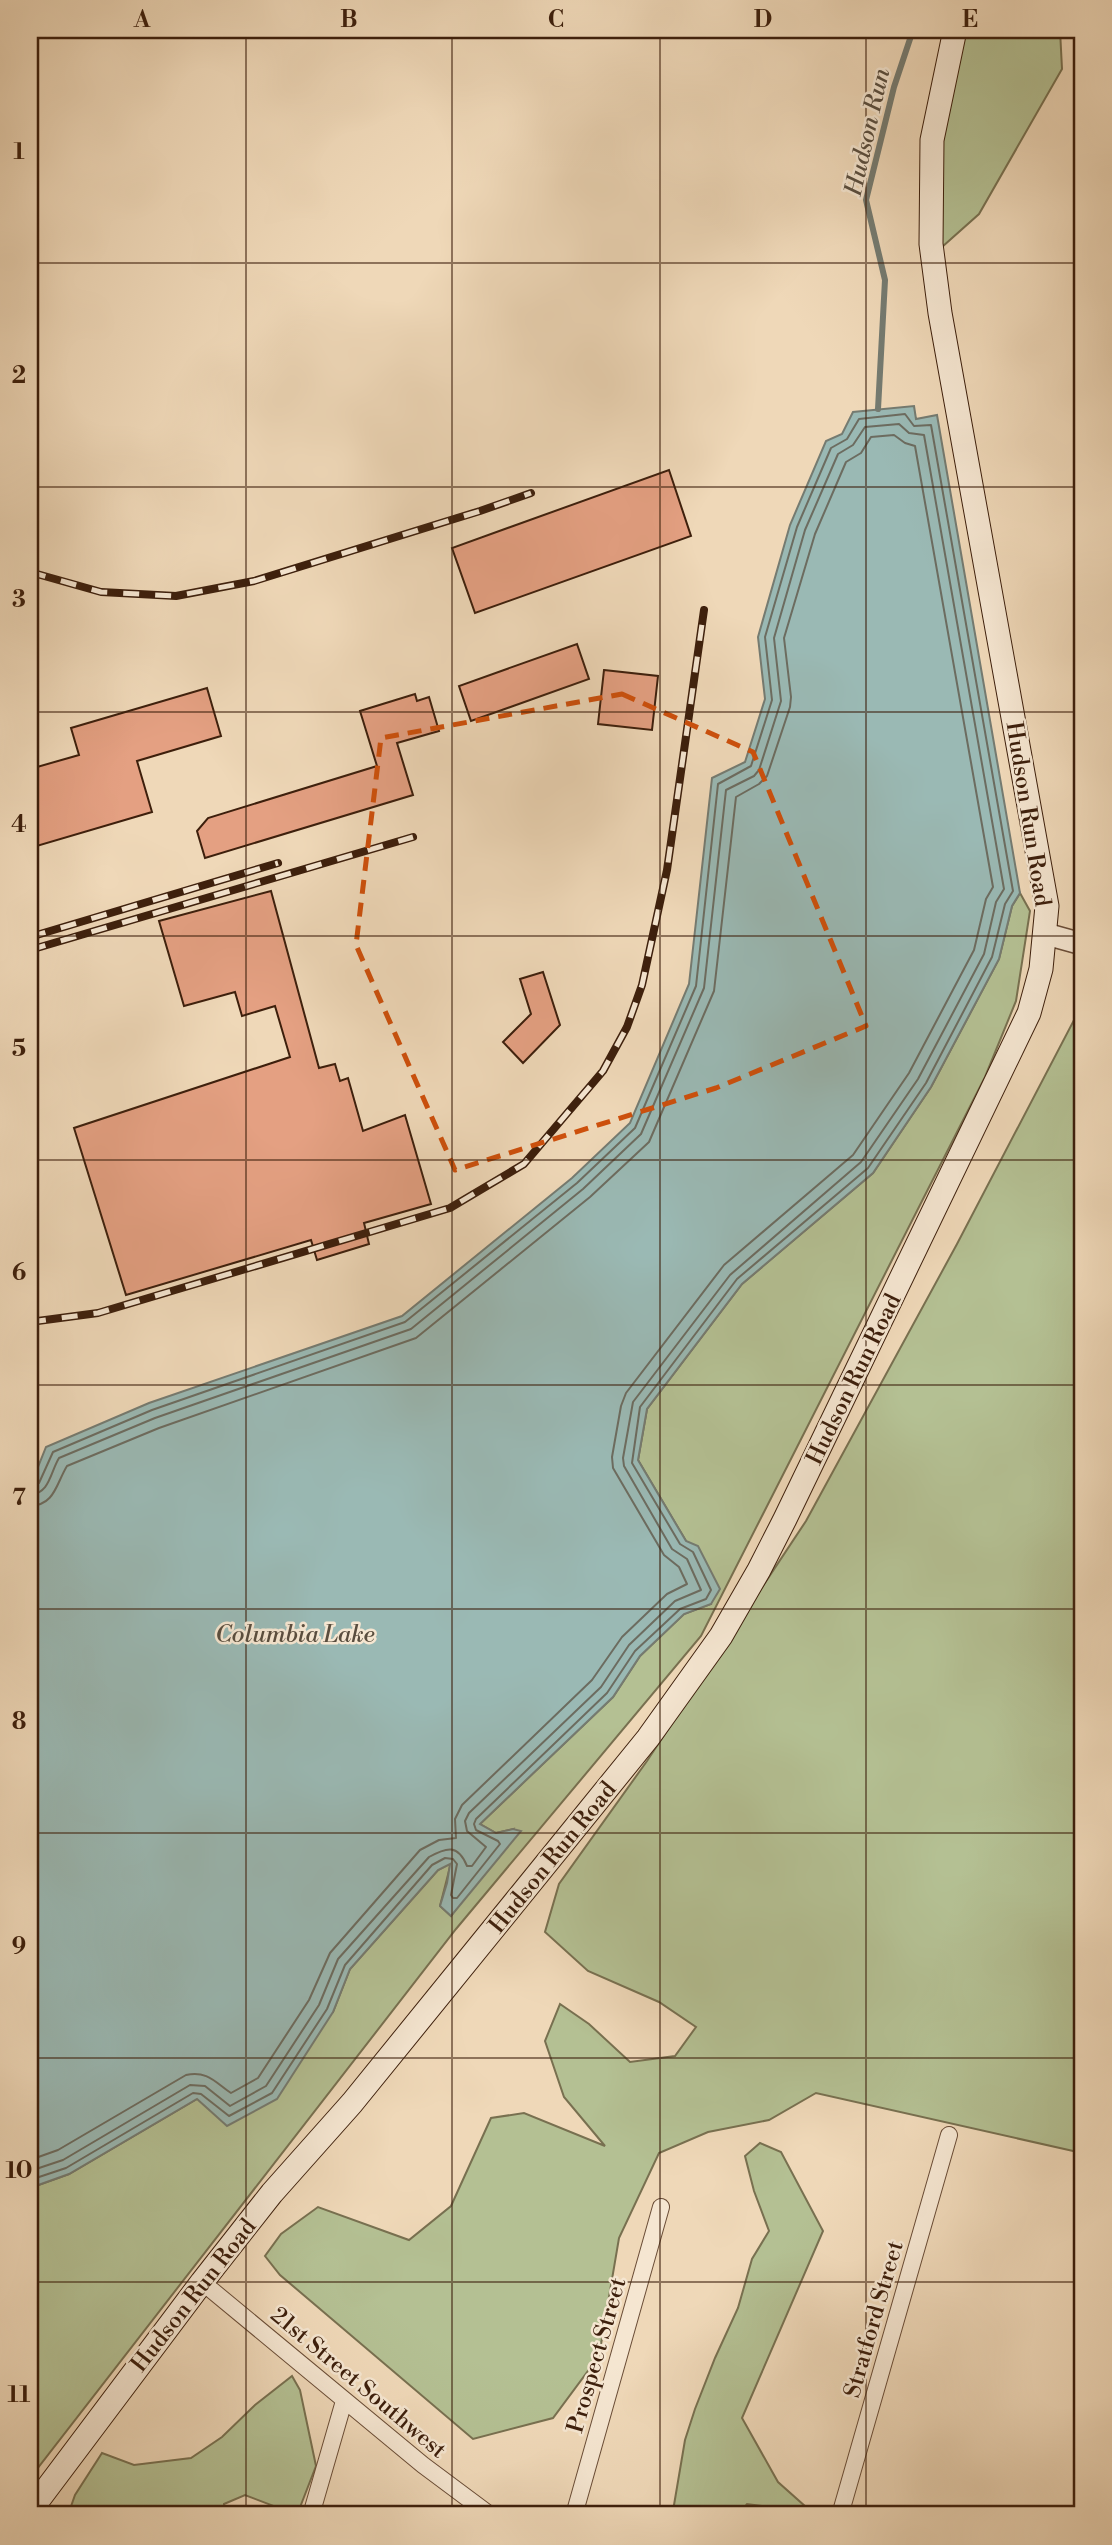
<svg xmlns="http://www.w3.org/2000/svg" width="1112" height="2545" font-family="'Libre Bodoni',serif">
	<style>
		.green { fill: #b4c093; stroke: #787050; stroke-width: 2 }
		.water { fill: #9ab9b4; stroke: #757b71; stroke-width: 2 }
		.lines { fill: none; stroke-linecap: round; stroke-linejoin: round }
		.shore { stroke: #6c6c60; stroke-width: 2 }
		.stream { stroke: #757b71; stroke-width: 6 }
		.building { fill: #e4a082; stroke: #3d1f0c; stroke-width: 2 }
		.minor-casing { stroke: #6a4d37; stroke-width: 18 }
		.tertiary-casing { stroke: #6a4d37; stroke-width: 24 }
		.secondary-casing { stroke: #3d1f0c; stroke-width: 25 }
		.minor { stroke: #f5e6d1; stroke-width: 16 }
		.tertiary { stroke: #f5e6d1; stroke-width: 21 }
		.secondary { stroke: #f5e6d1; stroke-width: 23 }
		.rail-casing { stroke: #3d1f0c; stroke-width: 8 }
		.rail { stroke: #f5e6d1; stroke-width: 5; stroke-dasharray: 16; stroke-linecap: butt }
		.marked { fill: none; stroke: #ce500c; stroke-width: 5; stroke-dasharray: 14 9; stroke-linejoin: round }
		.grid { fill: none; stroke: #3d1f0c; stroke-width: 2; stroke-opacity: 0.55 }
		.labels { text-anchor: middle; stroke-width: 5; stroke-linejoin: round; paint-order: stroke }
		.street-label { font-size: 23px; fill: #3d1f0c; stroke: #f5e6d1 }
		.water-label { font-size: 24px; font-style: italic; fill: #594d3e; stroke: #f5e6d1 }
		.neatline { fill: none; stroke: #3d1f0c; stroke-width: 2.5 }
		.grid-label { font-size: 23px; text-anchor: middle; font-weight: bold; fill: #3d1f0c }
	</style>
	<rect width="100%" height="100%" fill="#efd8b8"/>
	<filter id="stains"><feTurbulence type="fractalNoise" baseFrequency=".00286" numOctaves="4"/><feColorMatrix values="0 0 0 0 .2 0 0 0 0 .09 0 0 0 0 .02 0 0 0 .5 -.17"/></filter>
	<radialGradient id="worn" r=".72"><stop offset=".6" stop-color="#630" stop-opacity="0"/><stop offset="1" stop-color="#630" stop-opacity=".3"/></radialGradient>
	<!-- green -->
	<path class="green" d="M955,30H1060L1062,69L979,214L933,255L943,89Z
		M1020,893L1030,911L1016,1001L985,1077L701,1636L456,1929L30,2478V2188L69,2174L197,2099L333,2012L350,1969L438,1870L451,1863L440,1906L451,1916L513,1829L496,1833L480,1824L613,1697L640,1656L684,1614L711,1604L686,1541L638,1460L647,1409L742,1284L873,1173L931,1087L999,959L1012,906Z
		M1074,1020L1082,1021V2153L816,2093L769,2120L708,2132L659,2153L619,2238L599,2356L553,2418L473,2439L280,2275L265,2256L281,2234L318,2207L409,2240L451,2206L491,2118L524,2113L605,2146L564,2097L545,2041L560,2004L589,2024L630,2062L675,2056L696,2027L659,2002L588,1971L545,1932L559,1884L647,1761L806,1521L957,1244Z
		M760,2143L781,2152L823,2231L742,2418L778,2482L806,2507V2515H784L778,2508L747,2504L738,2515H678L674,2505L685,2440L695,2409L715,2358L738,2308L752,2259L769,2231L754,2191L745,2156Z
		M292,2376L300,2390L316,2466L297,2515L245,2495L224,2504V2515H120L118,2510L112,2515H68L75,2495L102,2453L134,2465L191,2458L222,2437L255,2405Z"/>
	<!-- water -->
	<path class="water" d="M914,406L916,419L937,415L1020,893L1012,906L999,959L931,1087L873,1173L742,1284L647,1409L638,1460L686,1541L698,1546L720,1589L711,1604L684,1614L640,1656L613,1697L480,1824L496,1833L513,1829L521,1831L451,1916L440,1906L447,1883L450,1864L438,1870L350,1969L333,2012L277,2099L227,2126L197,2099L69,2174L30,2188V1487L46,1447L149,1403L402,1316L572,1178L630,1123L689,984L712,778L745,762L765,699L758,637L790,525L826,441L842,434L853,412Z"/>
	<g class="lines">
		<!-- shore -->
		<path class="shore" d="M30,1486L39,1483L53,1452L152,1410L405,1322L577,1183L635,1128L696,986L718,784L751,766L772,700L765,637L797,527L831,448L847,439L859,419L905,414L914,426L931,425L1013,891L1005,904L992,957L926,1083L868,1168L737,1279L640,1407L632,1463L680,1544L693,1552L711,1590L706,1599L680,1609L635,1651L607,1693L476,1819L474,1824L476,1830L498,1841L500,1844L457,1898H453L451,1895L457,1864L453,1859L445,1858L432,1865L345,1965L327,2009L272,2093L229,2116L201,2094L193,2093L66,2168L30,2180
			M30,1495C50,1493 50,1473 59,1458L155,1418L411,1329L583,1189L641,1134L704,988L726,790L754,776L759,770L781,701L774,638L805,530L838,454L853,445L865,427L899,424L909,433L924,435L1004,889L996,902L984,954L918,1079L861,1162L730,1275L633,1402L623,1458L624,1466L672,1549L687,1559L701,1590L675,1601L629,1645L601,1687L469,1813L465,1821L467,1831L486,1847L472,1866H467C458,1844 447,1847 429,1857L338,1959L319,2005L266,2086L230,2106L205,2086L190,2085L63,2160L30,2171
			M30,1506C55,1505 56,1484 67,1466L159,1428L416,1338L590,1197L649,1142L714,991L736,797L759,784L767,776L790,707L791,697L784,638L815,534L846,462L861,453L871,437L894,435L905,443L915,446L993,887L986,899L974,950L909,1073L853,1155L724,1265L626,1393L621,1406L612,1457L613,1468L664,1555L679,1567L687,1584L667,1594L622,1637L592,1680L462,1805L455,1819L456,1838L439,1840L420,1850L330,1953L309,2000L258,2078L231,2093C216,2083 207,2070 186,2075L58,2150L30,2160"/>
		<!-- stream -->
		<path class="stream" d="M878,409L885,280L866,200L894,87L913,30"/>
	</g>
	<!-- building -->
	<path class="building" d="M669,470L691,536L475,613L452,548Z
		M577,644L589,679L471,721L459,686Z
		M604,670L658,676L652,730L598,724Z
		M207,688L221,736L137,761L152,812L30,848V769L79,755L71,728Z
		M415,694L417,701L429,697L439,731L397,743L413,795L205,858L197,831L208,818L377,766L360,711Z
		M271,891L319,1068L335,1064L340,1081L348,1078L363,1131L405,1115L431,1204L364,1223L369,1244L317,1260L311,1240L126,1295L74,1128L290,1057L275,1006L242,1016L235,992L184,1006L159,921Z
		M543,972L560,1025L523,1063L503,1042L531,1014L520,979Z"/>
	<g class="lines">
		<!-- minor casing -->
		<g class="minor-casing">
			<path id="minor" d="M202,2282L423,2465L490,2515
				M311,2515L344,2401
				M574,2515L661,2207
				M840,2515L949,2135"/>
		</g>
		<!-- tertiary casing -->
		<g class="tertiary-casing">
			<path id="tertiary" d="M1046,934L1082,944"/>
		</g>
		<!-- secondary casing -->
		<g class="secondary-casing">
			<path id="secondary" d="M30,2511L202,2282L272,2193L352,2103L648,1738L721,1636L759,1570L785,1519L1029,1013L1041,969L1047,906L940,313L931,244L932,140L955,30"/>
		</g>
		<!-- minor -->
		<use href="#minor" class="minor"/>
		<!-- tertiary -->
		<use href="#tertiary" class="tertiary"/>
		<!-- secondary -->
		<use href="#secondary" class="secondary"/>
		<!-- rail casing -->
		<g class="rail-casing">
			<path id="rail" d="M30,572L101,592L176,596L254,581L480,511L531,493
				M30,937L278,863
				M30,950L413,837
				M30,1322L98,1313L450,1208L524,1164L603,1071L627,1027L642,985L667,870L704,610"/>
		</g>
		<!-- rail -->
		<use href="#rail" class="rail"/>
	</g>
	<!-- marked area -->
	<path class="marked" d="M622,694L753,752L866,1026L716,1088L455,1170L356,945L381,738Z"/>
	<!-- grid -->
	<path class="grid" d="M246,30V2515M452,30V2515M660,30V2515M866,30V2515M30,263H1082M30,487H1082M30,712H1082M30,936H1082M30,1160H1082M30,1385H1082M30,1609H1082M30,1833H1082M30,2058H1082M30,2282H1082"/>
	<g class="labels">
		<!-- street labels -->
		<g class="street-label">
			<text transform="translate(1029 814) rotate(81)" y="8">Hudson Run Road</text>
			<text transform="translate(853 1379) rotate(-64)" y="8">Hudson Run Road</text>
			<text transform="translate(552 1857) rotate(-51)" y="8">Hudson Run Road</text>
			<text transform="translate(193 2295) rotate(-52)" y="8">Hudson Run Road</text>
			<text transform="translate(873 2319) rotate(-74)" y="8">Stratford Street</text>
			<text transform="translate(596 2355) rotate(-74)" y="8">Prospect Street</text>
			<text transform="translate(359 2382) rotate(40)" y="8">21st Street Southwest</text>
		</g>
		<!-- water labels -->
		<g class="water-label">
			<text transform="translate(867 132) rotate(-77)" y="8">Hudson Run</text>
			<text x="295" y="1642">Columbia Lake</text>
		</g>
	</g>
	<!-- margin -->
	<rect width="1112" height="2545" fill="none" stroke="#efd8b8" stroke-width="77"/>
	<rect x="38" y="38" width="1036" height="2468" class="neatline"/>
	<g class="grid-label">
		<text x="142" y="27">A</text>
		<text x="349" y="27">B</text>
		<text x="556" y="27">C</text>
		<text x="763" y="27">D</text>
		<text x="970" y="27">E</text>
		<text x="19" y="159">1</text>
		<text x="19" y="383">2</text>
		<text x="19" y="607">3</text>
		<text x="19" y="832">4</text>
		<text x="19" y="1056">5</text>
		<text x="19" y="1280">6</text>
		<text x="19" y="1505">7</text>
		<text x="19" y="1729">8</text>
		<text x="19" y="1954">9</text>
		<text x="19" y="2178">10</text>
		<text x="19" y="2402">11</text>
	</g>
	<rect width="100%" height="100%" filter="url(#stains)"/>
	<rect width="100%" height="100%" fill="url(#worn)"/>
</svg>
